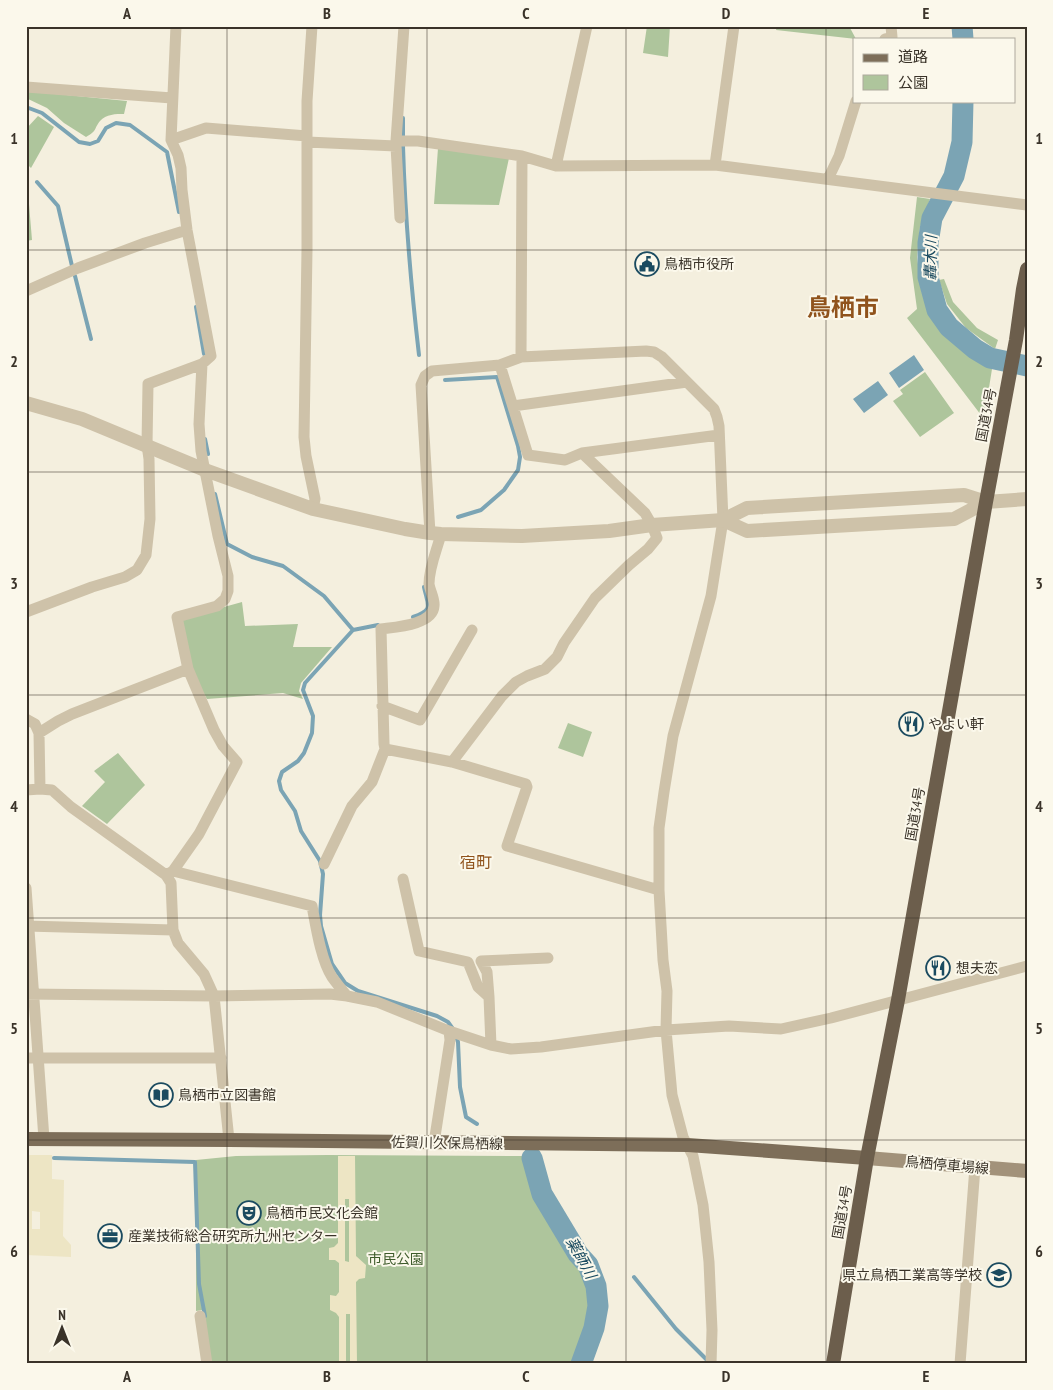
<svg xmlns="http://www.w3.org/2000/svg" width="1053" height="1390" font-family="'PT Sans Narrow','Noto Sans JP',sans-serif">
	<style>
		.green { fill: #aec59c }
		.plaza { fill: #ede5c4; fill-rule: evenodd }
		.water { fill: #7ba4b4 }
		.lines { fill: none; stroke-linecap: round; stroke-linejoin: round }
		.stream { stroke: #7ba4b4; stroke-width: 4 }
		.river { stroke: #7ba4b4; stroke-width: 21 }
		.minor { stroke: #cec2a9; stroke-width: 11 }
		.tertiary { stroke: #cec2a9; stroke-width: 14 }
		.secondary { stroke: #a2927a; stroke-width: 14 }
		.primary { stroke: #7d6e59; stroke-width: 14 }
		.trunk { stroke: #6c5e4c; stroke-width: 14 }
		.grid { fill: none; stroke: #3a3329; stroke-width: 1; stroke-opacity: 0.55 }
		.labels { text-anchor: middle; stroke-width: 4; stroke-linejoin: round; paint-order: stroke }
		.poi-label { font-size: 14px; fill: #3a3329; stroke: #fbf8eb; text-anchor: start }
		.street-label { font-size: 14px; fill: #3a3329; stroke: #fbf8eb }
		.park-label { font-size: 14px; fill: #3e5b2b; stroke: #fbf8eb }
		.water-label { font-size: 15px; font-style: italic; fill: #1b4b60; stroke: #fbf8eb }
		.quarter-label { font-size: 16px; fill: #90531c; stroke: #fbf8eb }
		.town-label { font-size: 24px; font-weight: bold; fill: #90531c; stroke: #fbf8eb }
		.neatline { fill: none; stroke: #3a3329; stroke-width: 2 }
		.grid-label { font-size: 16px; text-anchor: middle; font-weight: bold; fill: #3a3329 }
	</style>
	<rect width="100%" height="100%" fill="#f4efde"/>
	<!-- green -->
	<path class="green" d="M647,26H670L668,57L643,53Z
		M777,26H849L856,39L776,30Z
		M26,91L127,101L124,114C116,114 106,114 100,121C93,130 98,130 86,137L64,123L47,108L26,98Z
		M38,116L54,127L31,168L26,163V129Z
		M438,148L509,158L499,205L434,204Z
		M917,197L930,199L920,227L917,257L922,293L938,328L966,353L992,369L984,419L907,318L917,309L910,258Z
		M29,204L32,240L26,241V205Z
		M944,279L953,302L977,328L998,340L995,349L966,328L947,304L939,280Z
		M925,372L954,413L920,437L893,401L903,394L900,390Z
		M242,602L245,626L298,624L293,647H332L301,683L299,691L303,699L283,693L207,699L195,678L181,619Z
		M568,723L592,732L583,757L558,748Z
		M118,753L145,785L107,824L82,806L105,782L94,771Z
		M328,1155L528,1156C532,1171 535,1187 541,1201C553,1226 598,1285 595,1310C594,1329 583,1347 574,1364H211L203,1310L196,1311V1160L236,1156Z"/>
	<!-- plaza -->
	<path class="plaza" d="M26,1155H52V1179L64,1180L63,1236L71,1245V1257L26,1255ZM32,1211L40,1212V1229H32Z
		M338,1156H355L356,1256L366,1265L365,1278L359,1279L356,1282L357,1364H350V1314H346V1364H339V1317L336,1313L330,1310V1295L336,1296L339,1292V1263L335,1260H329V1248L334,1247L338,1243ZM345,1199H349V1262L345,1261Z"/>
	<!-- water -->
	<path class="water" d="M914,355L924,370L899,388L889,373Z
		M878,381L888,395L864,413L853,399Z"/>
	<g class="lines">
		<!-- stream -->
		<path class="stream" d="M26,107L42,113L79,142L90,144L98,141L106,128L116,123L130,125L167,152L179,212
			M403,137V118
			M403,146C405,216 411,286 419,355
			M37,182L58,206L72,266
			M75,276L91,339
			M196,307L204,354
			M445,380L497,377L518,446L520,457L518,470L504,490L481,510L458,517
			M205,439L208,454
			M215,494L227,544L252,557L283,566L324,596L353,630
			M413,617C434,610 428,606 424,587
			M378,625L353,630L305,683L303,690L313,716L312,733L304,753L298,761L282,772L279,781L281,790L295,811L301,831L320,861L323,874L320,915L321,926L332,964L345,983L358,991L437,1016L448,1022L453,1029
			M456,1036L458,1042L460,1087L466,1117L477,1124
			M54,1158L195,1162L199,1284L205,1316
			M634,1277L676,1329L707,1360"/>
		<!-- river -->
		<path class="river" d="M962,26L963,39
			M963,101L962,142L954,176L932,218L928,243V277L937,310L949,327L975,349L990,358L1027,366
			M532,1158L542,1194L578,1254L588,1265L596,1286L598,1306L594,1328L581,1364"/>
		<!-- minor -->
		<path class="minor" d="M312,26L307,101V250L304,437L306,456L315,499L313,509
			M885,39L892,37L891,26
			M26,87L172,98
			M171,140L206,128L307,136
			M396,141L404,26
			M307,142L396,146V141H418L522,156L556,166L715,165L1027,205
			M396,146L400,218
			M715,165L734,26
			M556,166L587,26
			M828,179L839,156L856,101
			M26,291L78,268L145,243L187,230
			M521,357L522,156
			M500,365L528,455L565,460L582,453L719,435
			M513,406L687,382
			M430,533L421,385L425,376L432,371L500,365L521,357L646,351L654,352L662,357L714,409L717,417L719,426L723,520L711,596L673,736L664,792L659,828V890L663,960L667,991L666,1030L672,1095L683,1137L693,1156L703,1205L709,1262L712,1330L711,1364
			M441,534C437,550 429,567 429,584C430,591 435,599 434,606C433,625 395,627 381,629L384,744L385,749L452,762L526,784L527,787L507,846L659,890
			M26,612L92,587L125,577L137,570L146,555L150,519L149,459L147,445L148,384L202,364L211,356L187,230L182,190L181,168L178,155L171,140L176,26
			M382,706L420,720L472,630
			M26,719L35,724L39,733L40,789L52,790L71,807L166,875L171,883L173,930L178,943L204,974L214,996L229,1140
			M39,733L58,721L72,714L188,669
			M452,762L502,696L516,682L527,676L545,669L557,657L564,643L595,598L629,565L648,549L657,538L652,525L645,513L582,453
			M26,790L40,789
			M324,864L352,806L372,782L385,749
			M173,871L312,906C316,927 321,960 332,977C337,984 342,990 347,996
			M166,875L173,871L199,834L237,762L223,746L214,730L188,669L177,617L217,606L225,599L228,591V576L218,536L201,451L199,424L202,364
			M403,879L419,951L468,962L478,987L489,997
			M26,888L44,1139
			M26,926L173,930
			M26,994L214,996L330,994L347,996L377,1002L449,1031L491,1045L511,1049L541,1047L666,1030L729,1026L781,1029L831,1018L1027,966
			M491,1045L489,997L487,972L481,961L548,958
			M26,1058H221
			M434,1143L450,1040L449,1031
			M200,1316L207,1364
			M960,1364L975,1167"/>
		<!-- tertiary -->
		<path class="tertiary" d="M26,403L82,419L205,470L313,509L405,529L430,533L441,534L522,536L609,531L652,525L723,520L747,508L964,495L986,502L1027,499
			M723,520L747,531L954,519L986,502"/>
		<!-- secondary -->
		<path class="secondary" d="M867,1158L1027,1171"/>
		<!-- primary -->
		<path class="primary" d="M26,1139L229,1140L688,1145L867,1158"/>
		<!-- trunk -->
		<path class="trunk" d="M833,1364L867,1158L898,1000L986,502L1016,340L1023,289L1027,269"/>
	</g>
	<!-- grid -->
	<path class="grid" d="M227,26V1364M427,26V1364M626,26V1364M826,26V1364M26,250H1027M26,472H1027M26,695H1027M26,918H1027M26,1140H1027"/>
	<!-- icons -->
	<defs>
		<g id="civic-ring" transform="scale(1.25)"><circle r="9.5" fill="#fbf8eb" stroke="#1b4b60" stroke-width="1.5"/><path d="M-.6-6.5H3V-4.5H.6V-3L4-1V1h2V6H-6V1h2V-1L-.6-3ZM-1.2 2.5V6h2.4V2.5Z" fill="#1b4b60"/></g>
		<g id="restaurant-ring" transform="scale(1.25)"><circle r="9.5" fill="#fbf8eb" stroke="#1b4b60" stroke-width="1.5"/><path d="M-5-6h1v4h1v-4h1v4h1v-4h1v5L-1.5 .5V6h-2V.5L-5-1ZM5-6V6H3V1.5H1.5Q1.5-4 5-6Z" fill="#1b4b60"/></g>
		<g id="library-ring" transform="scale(1.25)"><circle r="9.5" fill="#fbf8eb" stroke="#1b4b60" stroke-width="1.5"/><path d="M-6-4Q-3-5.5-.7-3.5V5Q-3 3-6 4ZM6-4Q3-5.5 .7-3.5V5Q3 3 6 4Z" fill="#1b4b60"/></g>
		<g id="theatre-ring" transform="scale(1.25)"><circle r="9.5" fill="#fbf8eb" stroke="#1b4b60" stroke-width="1.5"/><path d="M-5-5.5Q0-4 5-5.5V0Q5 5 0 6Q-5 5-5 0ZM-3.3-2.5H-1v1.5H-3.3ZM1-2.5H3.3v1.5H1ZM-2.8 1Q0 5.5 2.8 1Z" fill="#1b4b60"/></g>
		<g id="office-ring" transform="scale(1.25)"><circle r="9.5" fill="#fbf8eb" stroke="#1b4b60" stroke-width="1.5"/><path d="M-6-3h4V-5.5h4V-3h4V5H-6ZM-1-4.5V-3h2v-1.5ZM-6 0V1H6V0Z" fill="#1b4b60"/></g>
		<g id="school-ring" transform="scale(1.25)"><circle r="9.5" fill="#fbf8eb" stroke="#1b4b60" stroke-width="1.5"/><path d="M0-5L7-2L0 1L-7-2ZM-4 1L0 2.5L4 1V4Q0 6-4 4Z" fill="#1b4b60"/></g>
	</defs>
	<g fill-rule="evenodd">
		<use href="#civic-ring" x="647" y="264"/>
		<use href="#restaurant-ring" x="911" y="724"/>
		<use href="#restaurant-ring" x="938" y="968"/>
		<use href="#library-ring" x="161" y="1095"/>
		<use href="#theatre-ring" x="249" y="1213"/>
		<use href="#office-ring" x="110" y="1236"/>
		<use href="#school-ring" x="999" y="1275"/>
	</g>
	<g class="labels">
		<!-- poi labels -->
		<g class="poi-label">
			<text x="664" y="269">鳥栖市役所</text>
			<text x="928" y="729">やよい軒</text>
			<text x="956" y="973">想夫恋</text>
			<text x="178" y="1100">鳥栖市立図書館</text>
			<text x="266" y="1218">鳥栖市民文化会館</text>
			<text x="128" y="1241">産業技術総合研究所九州センター</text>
			<text x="982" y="1280" text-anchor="end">県立鳥栖工業高等学校</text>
		</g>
		<!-- street labels -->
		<g class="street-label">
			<text transform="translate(986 415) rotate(-79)" y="5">国道34号</text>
			<text transform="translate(915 814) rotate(-80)" y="5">国道34号</text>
			<text transform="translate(447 1143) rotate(1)" y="5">佐賀川久保鳥栖線</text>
			<text transform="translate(947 1165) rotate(5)" y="5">鳥栖停車場線</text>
			<text transform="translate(842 1212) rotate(-80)" y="5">国道34号</text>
		</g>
		<!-- park labels -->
		<g class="park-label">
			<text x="396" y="1264">市民公園</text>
		</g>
		<!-- water labels -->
		<g class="water-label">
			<text transform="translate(931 258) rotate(-89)" y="5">轟木川</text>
			<text transform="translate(581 1258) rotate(61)" y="5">薬師川</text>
		</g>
		<!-- quarter labels -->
		<g class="quarter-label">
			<text x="476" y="868">宿町</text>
		</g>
		<!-- town labels -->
		<g class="town-label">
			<text x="843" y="316">鳥栖市</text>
		</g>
	</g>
	<!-- border -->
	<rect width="1053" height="1390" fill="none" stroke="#fbf8eb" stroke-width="55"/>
	<!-- legend -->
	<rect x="853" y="38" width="162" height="65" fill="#fbf8eb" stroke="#aea99d"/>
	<rect x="863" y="54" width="25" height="8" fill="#7d6e59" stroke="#aea99d"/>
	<text x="898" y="62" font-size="15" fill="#3a3329">道路</text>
	<rect x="863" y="75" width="25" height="15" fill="#aec59c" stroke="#aea99d"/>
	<text x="898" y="88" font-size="15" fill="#3a3329">公園</text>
	<!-- north arrow -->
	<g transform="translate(62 1328)" stroke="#fbf8eb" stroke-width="4" paint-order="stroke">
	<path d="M0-4L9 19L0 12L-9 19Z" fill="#3a3329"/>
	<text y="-8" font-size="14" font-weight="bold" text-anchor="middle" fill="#3a3329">N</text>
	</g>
	<rect x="28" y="28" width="998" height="1334" class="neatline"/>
	<g class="grid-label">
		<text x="127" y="19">A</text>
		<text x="327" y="19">B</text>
		<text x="526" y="19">C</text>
		<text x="726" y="19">D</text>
		<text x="926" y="19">E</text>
		<text x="14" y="144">1</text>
		<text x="1039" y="144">1</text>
		<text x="14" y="367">2</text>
		<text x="1039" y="367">2</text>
		<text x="14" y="589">3</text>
		<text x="1039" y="589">3</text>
		<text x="14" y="812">4</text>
		<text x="1039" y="812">4</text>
		<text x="14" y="1034">5</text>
		<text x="1039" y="1034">5</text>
		<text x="14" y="1257">6</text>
		<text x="1039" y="1257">6</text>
		<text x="127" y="1382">A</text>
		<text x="327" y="1382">B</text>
		<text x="526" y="1382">C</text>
		<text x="726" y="1382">D</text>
		<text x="926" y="1382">E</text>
	</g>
</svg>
